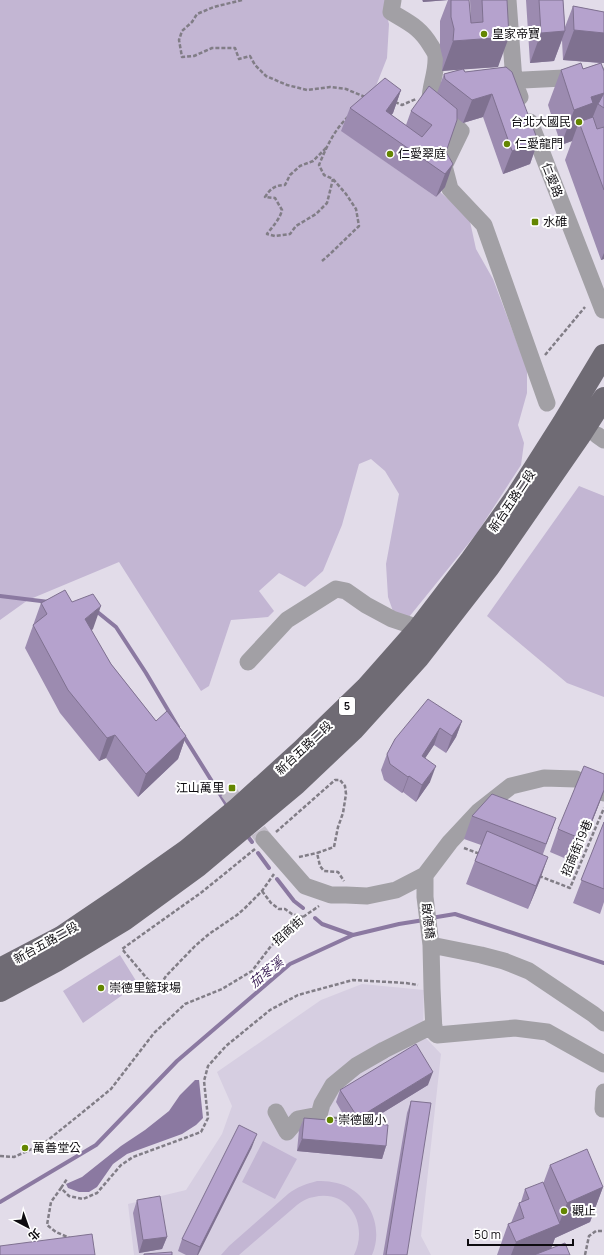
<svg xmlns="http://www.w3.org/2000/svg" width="604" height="1255" font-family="Manrope,'Noto Sans TC',sans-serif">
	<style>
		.built { fill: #d6cee1 }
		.green { fill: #c3b6d3 }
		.water { fill: #8b79a1 }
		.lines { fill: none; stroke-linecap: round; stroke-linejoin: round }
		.stream { stroke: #8b79a1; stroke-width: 4 }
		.minor-tunnel { stroke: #c2bdc8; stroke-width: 17; stroke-dasharray: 17 8; stroke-linecap: butt }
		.path { stroke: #817d86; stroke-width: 2.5; stroke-dasharray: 4 2; stroke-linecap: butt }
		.minor { stroke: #a2a0a5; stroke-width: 17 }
		.major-bridge { stroke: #6f6b74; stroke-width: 22 }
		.wall { fill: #9c8bb0 }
		.shaded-wall { fill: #7f7190 }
		.building { fill: #b5a2cd; stroke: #7f7190 }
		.poi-dot { fill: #648601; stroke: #fff; stroke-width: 1.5 }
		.labels { text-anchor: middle; stroke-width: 4; stroke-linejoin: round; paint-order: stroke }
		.shield { fill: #fff; stroke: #565558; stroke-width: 1 }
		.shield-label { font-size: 11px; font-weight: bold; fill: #0e0c10 }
		.poi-label { font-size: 12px; fill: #0e0c10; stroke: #fff; text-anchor: start }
		.street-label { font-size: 12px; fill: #0e0c10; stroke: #fff }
		.water-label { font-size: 13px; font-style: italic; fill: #43285d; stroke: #fff }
	</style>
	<rect width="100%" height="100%" fill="#e2dce9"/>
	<!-- built -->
	<path class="built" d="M362,984L424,990L423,1035L441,1054L421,1236L431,1255H134L128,1204L186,1190L222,1134L232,1106L217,1072L321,1000Z"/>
	<!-- green -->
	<path class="green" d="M0,0H387L385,10L389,24L387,58L376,86L342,131L436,197L440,192L469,217L476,249L493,279L527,369V393L518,425L524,443L521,465L477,533L409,617L394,614L388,597L386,564L399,494L385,471L371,459L359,464L342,525L323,571L305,587L279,573L259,591L274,611L268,617L231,620L209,686L201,691L119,562L28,600L0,620Z
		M579,486L604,496V697L567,683L487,616Z
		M120,955L138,984L83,1023L63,991Z
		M263,1141L297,1159L275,1199L242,1182Z
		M317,1181C328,1181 338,1182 348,1187C372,1200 383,1230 372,1255H354C369,1225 349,1189 314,1197C307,1198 302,1201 297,1205L239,1255H221L229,1246L288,1194C297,1187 306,1184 317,1181Z"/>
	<!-- water -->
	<path class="water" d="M195,1080H199L203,1118L196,1125L182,1134L127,1154L113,1164L97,1187L89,1192H79L68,1188L66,1184L82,1177L121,1146L145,1130L169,1111L180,1095Z"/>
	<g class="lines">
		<!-- stream -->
		<path class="stream" d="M0,596L49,602
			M95,610L116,627L146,673L178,727
			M183,735L228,807
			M246,834L252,842
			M258,853L269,868
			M277,879L294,901L303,908
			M315,918L322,924L353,935
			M431,918L455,914L604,963
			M0,1202L96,1145L177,1061L290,964L353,935L399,924L424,920"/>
		<!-- minor-tunnel -->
		<path class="minor-tunnel" d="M228,791L264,839"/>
		<!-- path -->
		<path class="path" d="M242,0L214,7L197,14L192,22L182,31L179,40L182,57L194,56L212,48H235L239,59L250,56L255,65L266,76L287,85L307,90L330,87L346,89L365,97
			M395,102L402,105L416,99
			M326,148L313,161L300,166L290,175L285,185C275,185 270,189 265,197L275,198L282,210C280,219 273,226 267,234L275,236L290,234L296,226L316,214L327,203L333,179
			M322,261L330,254L359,226L356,209L346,194L333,179L324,175L319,165C326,148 334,130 348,117
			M545,355L585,307
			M276,832L335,780H340L345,786L346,794L343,813L338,827L334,847L317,853L320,866L324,871L338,872L344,881
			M464,848L480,854
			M255,849L202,892L122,949L150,982L154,986L161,984L166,976L195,946L209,934L237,915L245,908L262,891L274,874
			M299,857L317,853
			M539,876L570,888L604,808
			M262,891L271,903L279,909H285L292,914L303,917
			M333,1118H337L343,1114
			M0,1156L14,1157L43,1144L78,1116L111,1089L154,1033L185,1004L222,989L252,971L271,946L298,923L303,917L319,906
			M61,1188L67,1179
			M72,1239L56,1232L47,1225L51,1202L61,1188L69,1196L83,1199L97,1193L121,1165L133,1157L201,1132L208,1118L204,1081L208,1066L226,1046L270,1010L298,995L353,980L406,983L418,985
			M585,1255L589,1236L596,1231H604"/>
		<!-- minor -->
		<path class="minor" d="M393,0L391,12C409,23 420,27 431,46C433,49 436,54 436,57C437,73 429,88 430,103L461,131L444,166L450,189L484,225L547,403
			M508,0L514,81L520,97
			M505,81L604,76
			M530,122L603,310
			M597,435L604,440
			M248,662L287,620L336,589L346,591L366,605L392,619L419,628
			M264,839L305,886L331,895H346L367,896L396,890L425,875L450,842L478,812L511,786L544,778L576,779L604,793
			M425,875V897L431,945L432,988L434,1032L437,1035L515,1028L547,1032L604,1064
			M431,945L481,955L504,961L529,971L593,1014L604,1023
			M603,1109L604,1092
			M276,1112L287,1132L298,1119L319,1115L322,1104L333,1085L356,1066L384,1050L428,1028L434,1026"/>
		<!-- major-bridge -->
		<path class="major-bridge" d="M0,969L61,937L126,893L187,850L238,808L302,750L366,688L419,628L471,560L516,497L563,423L604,355
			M0,991L56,961L124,920L198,866L296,784L353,730L419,657L489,567L579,437L604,398"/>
	</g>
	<!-- wall -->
	<path class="wall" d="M422,0H469L471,23L470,0H507L498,67L464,69L465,72L506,67L538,141L530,164L503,174L483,117L463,123L457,118L446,152L445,187L436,197L341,131L350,108L401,90L393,113L391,115L406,125L411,111L437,93L444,74L462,69L442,71L443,59L440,47V21L448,0L423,2Z
		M526,0H563L565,27L573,6L604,12V9V63H601L604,71V259L601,260L565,160L572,141L561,145L548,105L561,70L583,69L600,63L563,60L562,40L554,61L530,63Z
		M72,602L93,629L91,630L111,664L156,721L186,736L178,759L138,797L106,758L99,761L60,713L25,648L41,603Z
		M462,721L456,737L446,753L434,745L425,758L430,782L416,802L403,792L402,793L384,780L381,770L387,754L395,739Z
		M604,774V791L576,863L550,852L558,829Z
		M472,816L556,818L543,854L540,880L528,909L466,884L481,845L464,839Z
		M604,822V902L600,914L573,903Z
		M428,1085L366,1123L386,1146L382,1159L297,1151L299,1130L304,1118L347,1121L336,1102L340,1090Z
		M411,1101L407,1255H383L407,1113Z
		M252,1147L198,1255H186L178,1251L182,1239Z
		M550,1165L603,1187L590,1222L555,1238L551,1248L570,1255H497L508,1224L511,1223L519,1203L521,1202L525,1189L543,1184Z
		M137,1200L167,1237L162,1249L139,1253L133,1213Z"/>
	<!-- shaded-wall -->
	<path class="shaded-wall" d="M423,0H448L423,2Z
		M574,30L604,33V63L563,60Z
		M565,31L554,61L530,63L541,33Z
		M509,37L498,67L442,71L453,41Z
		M401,90L393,113L381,130L386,111Z
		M604,93L598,104L588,129L579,122L572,141L561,145L574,110L591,97Z
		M492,94L483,117L463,123L472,100Z
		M538,141L530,164L503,174L512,151Z
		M453,164L445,187L436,197L445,174Z
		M604,253V259L601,260Z
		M101,606L93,629L76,642L85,619Z
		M462,721L456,737L446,753L452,736Z
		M440,728L434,745L416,772L422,756Z
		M115,735L106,758L99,761L107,738Z
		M186,736L178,759L138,797L146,774Z
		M436,766L430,782L416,802L422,785Z
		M409,776L403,792L402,793L408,777Z
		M604,790L601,799L576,863L584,840Z
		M548,857L540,880L528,909L536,886Z
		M433,1072L428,1085L353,1131L358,1118Z
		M257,1134L252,1147L198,1255H197L200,1247Z
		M302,1139L386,1146L382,1159L297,1151Z
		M603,1187L590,1222L555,1238L549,1255H511L516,1242L559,1224L567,1203Z
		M167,1237L162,1249L139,1253L143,1240Z"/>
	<!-- building -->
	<path class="building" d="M451,0H469L471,23L483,22L482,0H507L509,37L453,41L454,29L451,17Z
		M539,0H563L565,31L541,33Z
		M573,6L604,12V33L574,30Z
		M581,63L583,69L601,63L604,71V93L591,97L593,103L574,110L561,70Z
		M506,67L512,72L538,141L512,151L492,94L472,100L445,79L444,74L463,69L465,72Z
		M385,78L401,90L386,111L422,137L432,125L411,111L429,86L457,109V120L446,152L453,164L445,174L350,108Z
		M604,93V108L598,104Z
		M593,117L597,129L604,127V190L579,122Z
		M65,590L72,602L93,594L101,606L85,619L111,664L156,721L167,711L186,736L146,774L115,735L107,738L68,690L33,625L47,614L41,603Z
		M428,699L462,721L452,736L440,728L422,756L436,766L422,785L409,776L408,777L390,764L387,754L395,739Z
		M584,766L604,774V790L584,840L558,829Z
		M492,794L556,818L546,844L472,816Z
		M604,822V889L581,880Z
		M487,831L548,857L536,886L475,861Z
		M416,1044L433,1072L358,1118L340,1090Z
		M411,1101L431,1103L407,1255H386Z
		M304,1118L388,1125L386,1146L302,1139Z
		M239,1125L257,1134L200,1247L182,1239Z
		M587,1149L603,1187L567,1203L550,1165Z
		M543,1182L560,1224L516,1242L508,1224L524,1218L519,1203L529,1199L525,1189Z
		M160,1196L167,1237L143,1240L137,1200Z
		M92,1234L95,1255H0V1246Z
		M565,1243L570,1255H534Z
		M172,1252V1255H144V1254Z"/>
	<!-- markers -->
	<g class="poi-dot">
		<circle cx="484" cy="34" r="4"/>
		<circle cx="579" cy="122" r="4"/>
		<circle cx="507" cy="144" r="4"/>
		<circle cx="390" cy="154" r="4"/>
		<rect x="531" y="218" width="8" height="8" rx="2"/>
		<rect x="228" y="784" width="8" height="8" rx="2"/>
		<circle cx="101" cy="988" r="4"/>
		<circle cx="330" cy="1120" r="4"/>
		<circle cx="25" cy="1148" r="4"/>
		<circle cx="564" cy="1211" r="4"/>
	</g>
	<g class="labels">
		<!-- shield labels -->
		<rect class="shield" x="339" y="697" width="16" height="18" rx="3"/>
		<g class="shield-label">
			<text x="347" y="710">5</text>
		</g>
		<!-- poi labels -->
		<g class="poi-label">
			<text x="492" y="38">皇家帝寶</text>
			<text x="571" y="126" text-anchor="end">台北大國民</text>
			<text x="515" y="148">仁愛龍門</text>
			<text x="398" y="158">仁愛翠庭</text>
			<text x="543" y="226">水碓</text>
			<text x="224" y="792" text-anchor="end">江山萬里</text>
			<text x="109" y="992">崇德里籃球場</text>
			<text x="338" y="1124">崇德國小</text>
			<text x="33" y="1152">萬善堂公</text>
			<text x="572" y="1215">觀止</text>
		</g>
		<!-- street labels -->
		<g class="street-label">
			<text transform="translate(552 180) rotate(69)" y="4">仁愛路</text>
			<text transform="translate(512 501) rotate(-56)" y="4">新台五路二段</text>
			<text transform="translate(304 748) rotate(-43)" y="4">新台五路二段</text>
			<text transform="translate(577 848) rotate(-67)" y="4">招商街19巷</text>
			<text transform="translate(428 921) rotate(83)" y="4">啟德橋</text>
			<text transform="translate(288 931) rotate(-42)" y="4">招商街</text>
			<text transform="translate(46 943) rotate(-29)" y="4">新台五路二段</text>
		</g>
		<!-- water labels -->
		<g class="water-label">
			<text transform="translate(266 972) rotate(-40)" y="5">茄苳溪</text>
		</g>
	</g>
	<!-- north arrow -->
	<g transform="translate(28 1227) rotate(139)" stroke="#ffffff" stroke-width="3" paint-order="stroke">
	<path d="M0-3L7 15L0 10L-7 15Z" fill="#0e0c10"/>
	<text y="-6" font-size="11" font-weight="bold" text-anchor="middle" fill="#0e0c10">北</text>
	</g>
	<!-- scale -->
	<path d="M468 1239v6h105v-6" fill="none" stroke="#0e0c10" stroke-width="2"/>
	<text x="474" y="1239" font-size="12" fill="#0e0c10" stroke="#ffffff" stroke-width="3" paint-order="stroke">50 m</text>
</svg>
